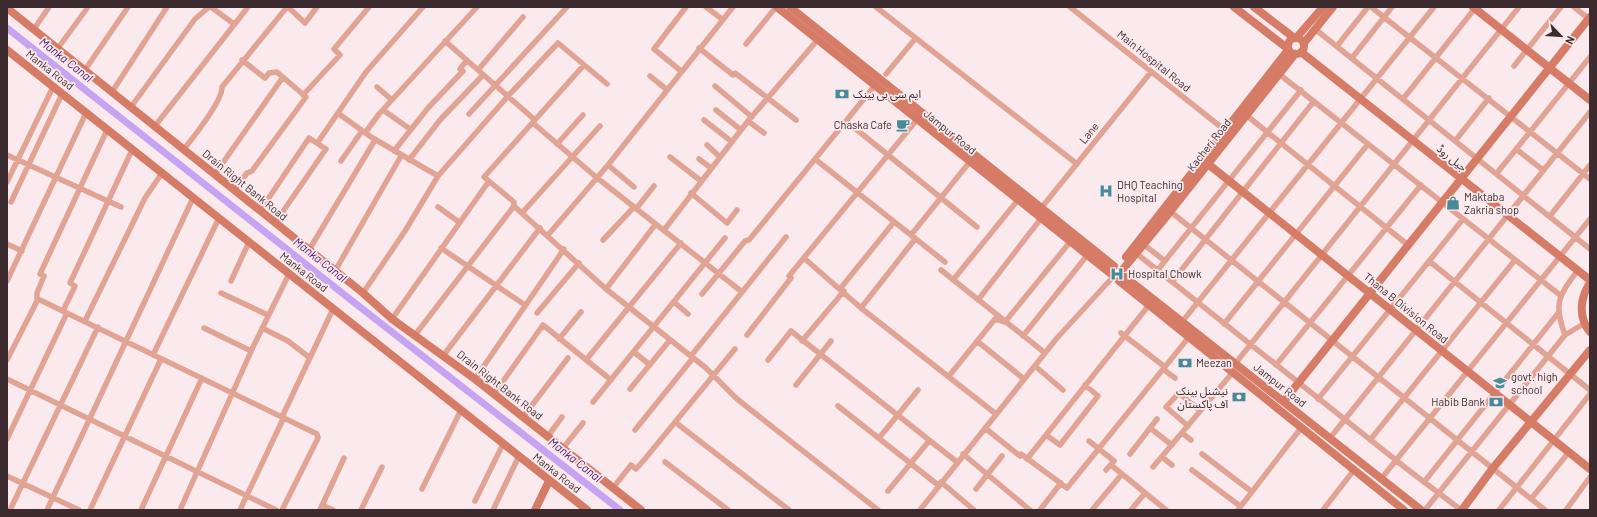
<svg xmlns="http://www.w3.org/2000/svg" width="1597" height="517" font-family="Barlow,'Noto Sans Arabic',sans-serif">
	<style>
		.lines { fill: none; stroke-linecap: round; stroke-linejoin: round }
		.canal { stroke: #c6a4f1; stroke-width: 7 }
		.street { stroke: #e1a393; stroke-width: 5.5 }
		.secondary { stroke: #d67c66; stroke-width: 8 }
		.labels { text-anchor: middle; stroke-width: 3.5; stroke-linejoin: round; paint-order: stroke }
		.street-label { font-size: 11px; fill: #3c2c2f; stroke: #fbeaed }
		.poi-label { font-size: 11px; fill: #3c2c2f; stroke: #fbeaed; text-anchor: start }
		.water-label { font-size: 12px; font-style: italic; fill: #47176f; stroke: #fbeaed }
	</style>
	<rect width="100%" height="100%" fill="#fbeaed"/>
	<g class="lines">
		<!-- canal -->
		<path class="canal" d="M7,28L351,300L620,510"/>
		<!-- street -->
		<path class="street" d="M211,7L234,24
			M288,7L305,23L317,7
			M706,7L722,19
			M876,7L1077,164
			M1070,7L1226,131
			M1371,7L1590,179
			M1574,7L1590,20
			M34,29L49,7
			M1315,29L1590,249
			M445,41L535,120
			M746,44L776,7
			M1337,46L1368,7
			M58,48L88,7
			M699,48L733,75L735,73L796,120
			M1352,58L1392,7
			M584,65L484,177L514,202V206L606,289L706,368L737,399L878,510
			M1514,66L1561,7
			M85,70L128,7
			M478,70L523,17
			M681,71L654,49L686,7
			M886,74L915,39
			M1279,74L1560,295
			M650,76L666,89
			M715,86L752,117
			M377,87L392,100
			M112,92L167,7
			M303,95L340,55L334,49L369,7
			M1403,99L1476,7
			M131,107L195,19L209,7
			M383,110L410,129
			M716,110L741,130
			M339,114L371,137L438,176
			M469,114L567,7
			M1246,115L1408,245
			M704,120L732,142
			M748,121L764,133
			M846,121L977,227
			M533,123L596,177L742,292
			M155,126L248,7
			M365,133L379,114L477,7
			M1455,141L1489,98
			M318,142L366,72L423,7
			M557,144L583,115
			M707,145L720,157
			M184,149C193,138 223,100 222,87L287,7
			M1516,149L1543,170
			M394,151L428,108L463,71L460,69L467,60
			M7,155L121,207
			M670,157L701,181
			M699,159L711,168
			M815,159L945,262
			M409,160L440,120L483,75
			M341,161L362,131
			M608,165L634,187
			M1497,173L1590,57
			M215,174L283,77
			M7,182L53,87
			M234,190L247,173L252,171L306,97L277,72L269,73L265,78L242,60
			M691,193L727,223L737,210
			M11,202L62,94
			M438,207L459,222
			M636,209L654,186
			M260,211L309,138L326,149L275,223
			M1171,212L1545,510
			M522,213L600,126
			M1550,216L1590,165
			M664,230L748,121L814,44
			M548,235L608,165L733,7
			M911,235L968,164
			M603,240L634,207
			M7,244L22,251
			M1143,244L1165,261
			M441,248L525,305
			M309,250L375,140
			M1136,253L1407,469L1461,510
			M804,258L861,308L996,414
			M1429,261L1590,390
			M941,270L1045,353
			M335,271L401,156
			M1157,271L1301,90
			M953,280L1018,200
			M7,281L86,113
			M231,281L249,242
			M1172,282L1314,101
			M606,289L655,225
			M840,289L894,222
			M221,293L268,315
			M363,293L405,231L438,176L508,96L558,43L607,84
			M702,294L745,241L749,240L872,89
			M978,300L1039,221L1042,207L1151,72
			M37,301L40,300L317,434L318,438L282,510
			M674,302L688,314
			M861,308L915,239
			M63,311L75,286L70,283L132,150
			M537,313L579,263
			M392,319L489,181
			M85,321L145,198L162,173
			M1005,322L1070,242
			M1182,322L1434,7
			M1224,324L1368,144
			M204,328L251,351
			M262,328L288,341L310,358
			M1121,333L1165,367
			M415,335L514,206
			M747,335L791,278L789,276L915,122
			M1565,335C1553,302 1559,296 1578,270
			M1023,336L1085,258
			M559,339L581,312
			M802,341L844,291
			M977,341L1024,379
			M634,352L650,365
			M153,355L219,218
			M443,356L540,228
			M691,356L786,237
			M7,360L37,301V293L44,276L40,274L107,130
			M586,360L681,243
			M768,360L791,331L957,462
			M1235,364L1519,7
			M1276,365L1421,185
			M1035,366L1063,390
			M1163,369L1175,378
			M949,376L995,319L1005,322
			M7,379L276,510
			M475,379L564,249
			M796,385L831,341
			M630,389L670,340
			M494,394L543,325L611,380
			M1318,399L1463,219
			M593,402L725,238
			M838,406L938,485
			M282,417L333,309
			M523,417L568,358
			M675,422L789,510
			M1188,426L1166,407L1179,393L1200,411
			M985,428L1020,456L1021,454L1067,488L1189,337
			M1150,428L1172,445
			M635,430L693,358
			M1182,433L1191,440
			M1046,435L1060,445L1098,396L1085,385
			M548,436L562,417
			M879,438L918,390
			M1330,438L1590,112
			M7,439L67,313
			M1370,440L1515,260
			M1089,441L1114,461L1106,470
			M563,448L583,423
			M963,454L1030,510
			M1130,454L1157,419
			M1202,454L1252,492
			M1162,457L1172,465
			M1027,459L1149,305
			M665,462L728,510
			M1111,465L1166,510
			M1153,467L1233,372
			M1192,470L1240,506
			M7,476L79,510
			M1381,479L1590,219
			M941,482L974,510
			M1424,482L1559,312
			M613,488L631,465L636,469L644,460L735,349
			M422,489L461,410
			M976,489L1002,456
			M888,491L929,441
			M1531,499L1569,452
			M475,501L503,444
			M322,505L333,510
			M10,510L98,327
			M47,510L193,198
			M90,510L161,359
			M141,510L202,378
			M180,510L253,347L289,274
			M240,510L284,417
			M320,510L344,458
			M361,510L382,467
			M493,510L519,456
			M920,510L1057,338L1112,278
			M1040,510L1061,483
			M1092,510L1122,474
			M1131,510L1145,493
			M1238,510L1301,428
			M1323,510L1354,470
			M1425,510L1565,335L1585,323
			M1499,510L1590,394
			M1566,510L1590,477"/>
		<!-- secondary -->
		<path class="secondary" d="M777,7L1110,273
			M790,7L1114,266
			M1234,7L1287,48
			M1254,7L1293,37
			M1473,7L1590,100
			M7,8L363,293L392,319L475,379L641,510
			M1297,37L1323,7
			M1288 46a8 8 0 1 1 16 0a8 8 0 1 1-16 0Z
			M1304,43L1333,7
			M7,50L587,510
			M1301,52L1590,280
			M1208,164L1590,469
			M1126,257L1288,50
			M1124,268L1162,222L1295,54
			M1125,277L1421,510
			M1119,281L1404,510
			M1590,283C1580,298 1578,317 1590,332
			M1284,401L1590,17
			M535,510L549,481
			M1462,510L1493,468L1590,350"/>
	</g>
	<!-- icons -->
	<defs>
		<g id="bank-bare" transform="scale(1.08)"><path d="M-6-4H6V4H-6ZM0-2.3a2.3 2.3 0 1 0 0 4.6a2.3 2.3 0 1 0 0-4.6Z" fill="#478a99" stroke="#fbeaed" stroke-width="2.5" paint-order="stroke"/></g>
		<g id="cafe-bare" transform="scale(1.08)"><path d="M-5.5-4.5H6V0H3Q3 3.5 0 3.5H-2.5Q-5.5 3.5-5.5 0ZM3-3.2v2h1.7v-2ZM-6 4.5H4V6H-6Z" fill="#478a99" stroke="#fbeaed" stroke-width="2.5" paint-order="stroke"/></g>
		<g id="hospital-bare" transform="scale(1.08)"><path d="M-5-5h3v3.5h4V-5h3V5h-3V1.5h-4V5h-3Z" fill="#478a99" stroke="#fbeaed" stroke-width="2.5" paint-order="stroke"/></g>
		<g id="shop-bare" transform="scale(1.08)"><path d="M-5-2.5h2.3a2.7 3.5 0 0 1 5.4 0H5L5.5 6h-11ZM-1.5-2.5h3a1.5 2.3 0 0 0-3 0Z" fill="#478a99" stroke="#fbeaed" stroke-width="2.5" paint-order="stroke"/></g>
		<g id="school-bare" transform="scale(1.08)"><path d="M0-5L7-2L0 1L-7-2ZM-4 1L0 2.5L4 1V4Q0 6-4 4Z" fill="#478a99" stroke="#fbeaed" stroke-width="2.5" paint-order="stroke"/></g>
	</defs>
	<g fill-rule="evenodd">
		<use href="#bank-bare" x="842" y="94"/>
		<use href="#cafe-bare" x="903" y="125"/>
		<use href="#hospital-bare" x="1106" y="191"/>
		<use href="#shop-bare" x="1453" y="203"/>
		<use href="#hospital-bare" x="1117" y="274"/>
		<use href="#bank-bare" x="1185" y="363"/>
		<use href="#school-bare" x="1500" y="383"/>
		<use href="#bank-bare" x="1239" y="397"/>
		<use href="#bank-bare" x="1496" y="402"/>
	</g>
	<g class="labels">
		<!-- street labels -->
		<g class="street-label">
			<text transform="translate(1154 61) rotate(39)" y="4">Main Hospital Road</text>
			<text transform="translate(50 70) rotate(38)" y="4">Manka Road</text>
			<text transform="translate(950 132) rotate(39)" y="4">Jampur Road</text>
			<text transform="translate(1089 133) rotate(-51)" y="4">Lane</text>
			<text transform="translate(1209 145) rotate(-52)" y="4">Kacheri Road</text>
			<text transform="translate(1452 158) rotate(39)" y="4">جیل روڈ</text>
			<text transform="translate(245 185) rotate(39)" y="4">Drain Right Bank Road</text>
			<text transform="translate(304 272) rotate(38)" y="4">Manka Road</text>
			<text transform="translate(1406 308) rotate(39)" y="4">Thana B Division Road</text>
			<text transform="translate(500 385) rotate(38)" y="4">Drain Right Bank Road</text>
			<text transform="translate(1280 385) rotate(38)" y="4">Jampur Road</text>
			<text transform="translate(557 473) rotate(38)" y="4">Manka Road</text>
		</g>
		<!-- poi labels -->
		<g class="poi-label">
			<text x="853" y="98">ایم سی بی بینک</text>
			<text x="892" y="129" text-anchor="end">Chaska Cafe</text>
			<text x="1117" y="189">DHQ Teaching<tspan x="1117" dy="13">Hospital</tspan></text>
			<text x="1464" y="201">Maktaba<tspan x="1464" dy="13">Zakria shop</tspan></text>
			<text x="1128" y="278">Hospital Chowk</text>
			<text x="1196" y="367">Meezan</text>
			<text x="1511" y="381">govt. high<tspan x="1511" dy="13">school</tspan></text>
			<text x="1228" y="395" text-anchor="end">نیشنل بینک<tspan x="1228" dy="13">آف پاکستان</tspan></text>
			<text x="1485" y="406" text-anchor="end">Habib Bank</text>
		</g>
		<!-- water labels -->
		<g class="water-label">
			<text transform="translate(66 60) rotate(38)" y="4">Manka Canal</text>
			<text transform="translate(320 260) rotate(38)" y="4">Manka Canal</text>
			<text transform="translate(575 460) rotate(38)" y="4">Manka Canal</text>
		</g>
	</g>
	<!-- border -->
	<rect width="1597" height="517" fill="none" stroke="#3c2c2f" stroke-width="16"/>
	<!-- north arrow -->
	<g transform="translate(1561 36) rotate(115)" stroke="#fbeaed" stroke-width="3" paint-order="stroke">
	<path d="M0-3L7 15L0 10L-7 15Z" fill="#3c2c2f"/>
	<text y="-6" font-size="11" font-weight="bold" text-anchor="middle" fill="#3c2c2f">N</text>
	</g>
</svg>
